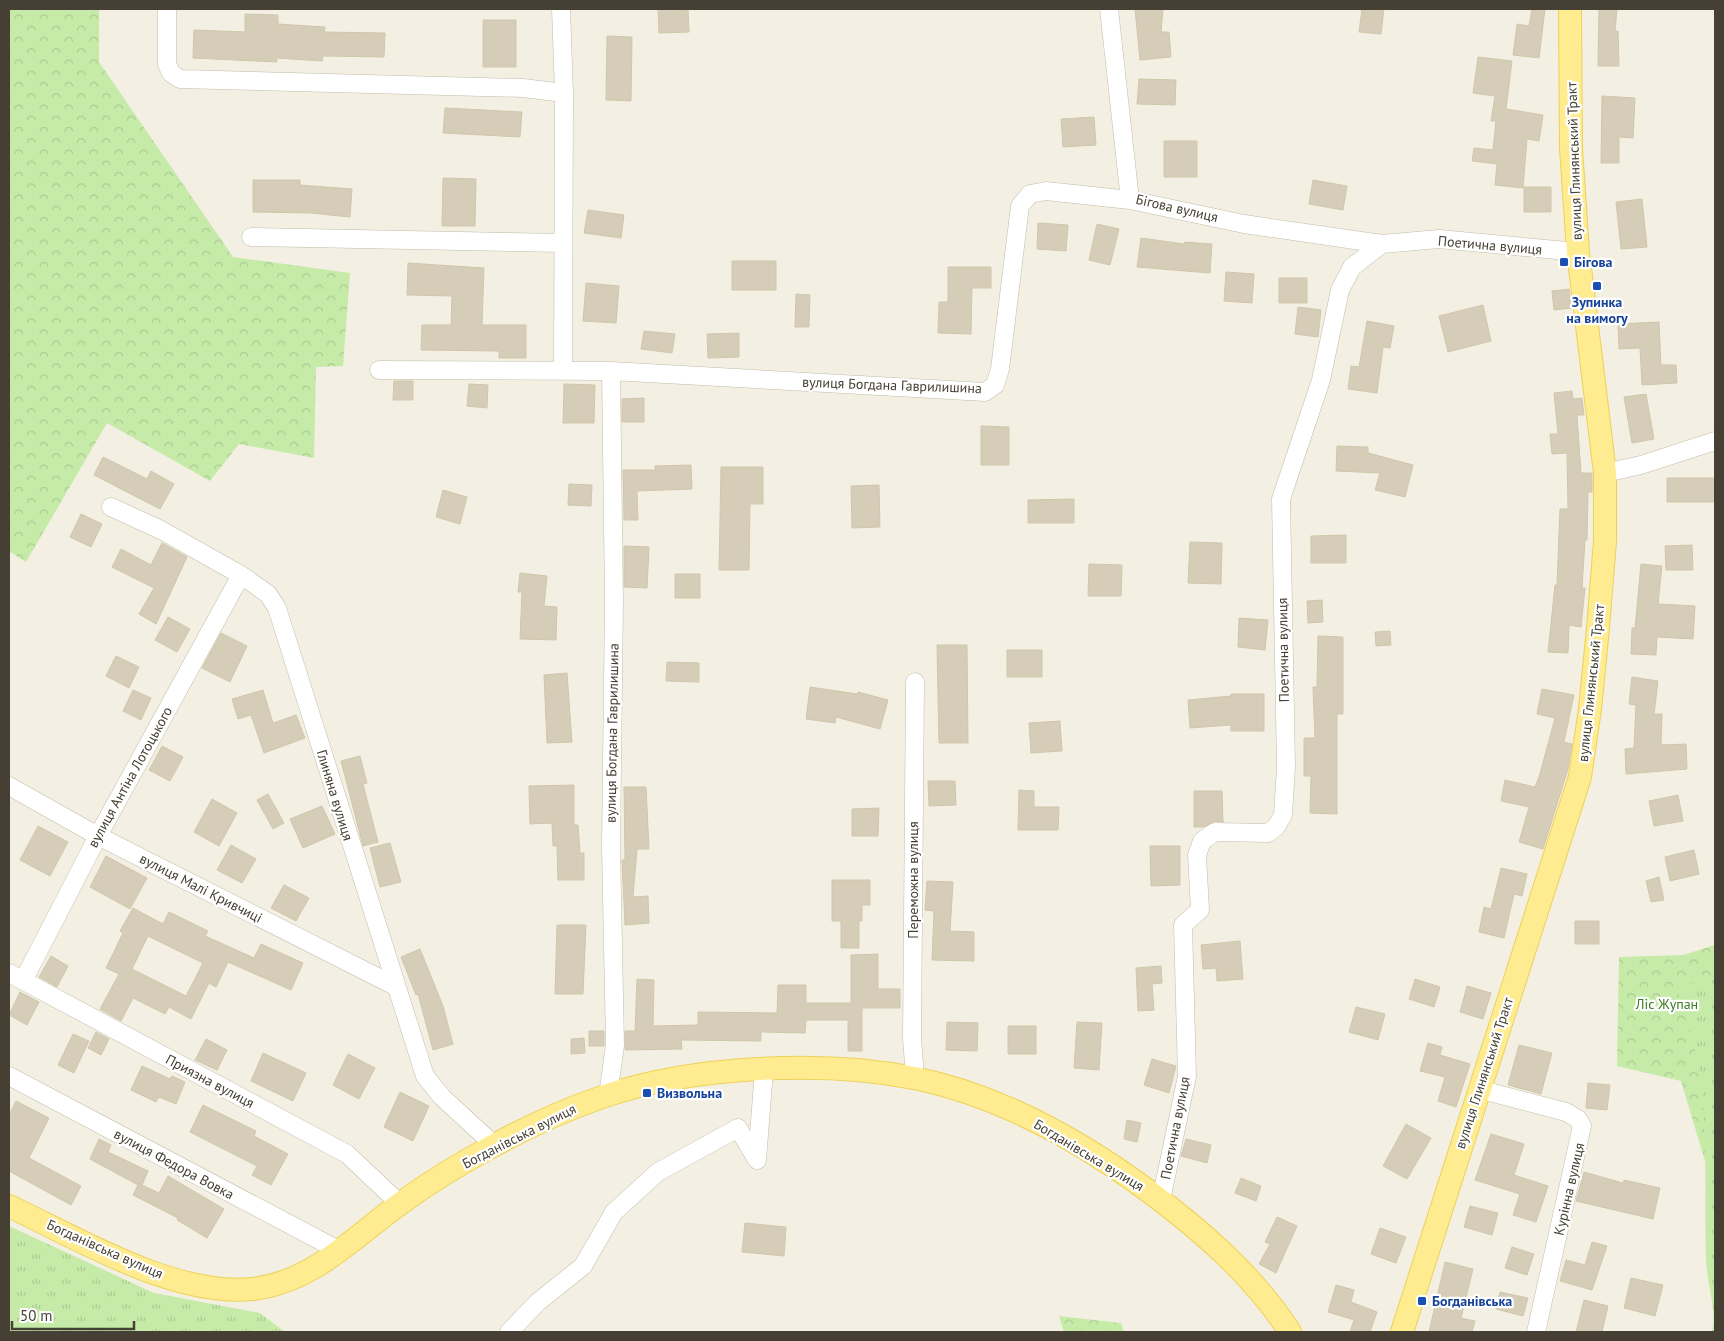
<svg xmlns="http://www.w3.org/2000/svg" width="1724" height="1341" font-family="'PT Sans',sans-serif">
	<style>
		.forest { fill: url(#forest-crowns) }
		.park { fill: url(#park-tufts) }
		.building { fill: #d5cdb8; stroke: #d1c6aa; fill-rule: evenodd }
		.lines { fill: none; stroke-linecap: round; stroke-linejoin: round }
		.minor-casing { stroke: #c2bca8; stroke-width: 19 }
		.major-casing { stroke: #edd157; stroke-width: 24 }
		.minor { stroke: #fff; stroke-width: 18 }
		.major { stroke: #ffec90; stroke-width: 22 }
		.transit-dot { fill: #1a4fb4; stroke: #fff; stroke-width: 2 }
		.labels { text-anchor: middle; stroke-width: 4.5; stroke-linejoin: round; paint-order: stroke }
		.street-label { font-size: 14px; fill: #454033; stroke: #fff }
		.transit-label { font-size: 14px; font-weight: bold; fill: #164399; stroke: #fff; text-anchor: start }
		.park-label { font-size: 14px; fill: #3a7c22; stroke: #fff }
	</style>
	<defs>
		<pattern id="forest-crowns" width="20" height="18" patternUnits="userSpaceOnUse" patternTransform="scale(1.25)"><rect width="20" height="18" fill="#c6eba8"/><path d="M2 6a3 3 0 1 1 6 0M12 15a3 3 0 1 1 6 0" fill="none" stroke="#abcb91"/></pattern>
		<pattern id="park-tufts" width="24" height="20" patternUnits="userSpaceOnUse" patternTransform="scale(1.25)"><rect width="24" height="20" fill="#c6eba8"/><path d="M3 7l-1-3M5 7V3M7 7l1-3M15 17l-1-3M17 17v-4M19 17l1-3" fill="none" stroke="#abcb91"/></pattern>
	</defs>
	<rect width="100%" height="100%" fill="#f3f0e3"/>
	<!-- forest -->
	<path class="forest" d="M9,9H99V62L233,257L350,273L343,366L316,367L314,458L239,444L210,481L107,423L26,562L9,551Z
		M1715,945V1332L1710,1178L1681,1081L1617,1066L1619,957L1683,955Z
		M1059,1316L1121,1323L1124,1332H1064Z"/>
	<!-- park -->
	<path class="park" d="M1715,978V1332H1712C1717,1308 1707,1285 1706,1261C1704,1195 1709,1129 1698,1063C1693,1037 1682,1012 1677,986Z
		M9,1226L154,1293L260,1313L285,1332H9Z"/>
	<!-- building -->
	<path class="building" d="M658,9H688L689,32L659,33Z
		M1135,9H1163L1161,32H1169L1171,57L1140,60Z
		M1362,9H1384L1381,34L1359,32Z
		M1532,9H1545L1539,58L1513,55L1517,24L1529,26Z
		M1599,9H1617L1615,31H1618L1619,66H1598Z
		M245,14L278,15V24L325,27L324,32L385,33L384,57L323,56L322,61L277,58V62L193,58L194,30L245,32Z
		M483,20H516V67H483Z
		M607,36L632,37L631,101L606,100Z
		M1478,57L1512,61L1506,109L1543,115L1539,141L1527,139L1523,188L1495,185L1497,164L1472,161L1474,148L1493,150L1496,121H1491L1495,96L1473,93Z
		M1139,79L1176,80L1175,105L1137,104Z
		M1602,96L1635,98L1633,138L1619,137V163H1601Z
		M445,108L522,112L520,137L443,133Z
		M1094,117L1096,145L1063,147L1061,119Z
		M1164,141H1197V177H1164Z
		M443,178L476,179L475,226H442Z
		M253,180H300V185L352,189L350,217L310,213L253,212Z
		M1313,180L1347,186L1343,210L1309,204Z
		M1524,187H1551V212H1524Z
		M1642,199L1647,247L1621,249L1616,202Z
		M588,210L624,215L621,238L584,233Z
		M1038,223L1068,225L1066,251L1037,249Z
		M1097,224L1119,229L1110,265L1089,260Z
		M1141,238L1184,244L1185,242L1212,244L1210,273L1137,267Z
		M732,261H776V290H732Z
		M408,263L484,268L482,325H526V358H499V351L421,350L422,325H451L452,296L407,295Z
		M948,267H991V288H972L971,334L938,333L939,302H948Z
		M1226,272L1254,274L1252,303L1224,301Z
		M1279,278H1307V303H1279Z
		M586,283L619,286L616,323L583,321Z
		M1569,289L1572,308L1554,310L1552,291Z
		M796,294L810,295L809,327H795Z
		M1483,305L1491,341L1448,352L1439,316Z
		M1298,307L1321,310L1318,337L1295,334Z
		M1367,321L1394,326L1390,348L1383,347L1377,393L1348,389L1351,366L1359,367Z
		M1659,322L1661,365H1676L1677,383L1642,385L1640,348L1619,349L1618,324Z
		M644,331L675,334L672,353L641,349Z
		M739,333V357L708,358L707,334Z
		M394,381H413V400H393Z
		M469,384L488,385L487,408L467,406Z
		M564,384L595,385L594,423H563Z
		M1572,391L1573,399L1582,398L1584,415H1577L1581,473H1592V492H1588L1587,540H1585L1582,588H1585L1581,627L1569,625L1568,653L1548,652L1555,585H1557L1560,509H1568L1567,453L1552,454L1550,434H1558L1554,393Z
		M1646,394L1654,439L1632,443L1624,397Z
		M644,398V422H622V399Z
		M981,426L1009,427V465H981Z
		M1337,446L1368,447V453L1413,465L1405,497L1375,490L1380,473L1336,471Z
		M103,457L147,479L151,471L174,484L160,509L94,475Z
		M691,465L692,489L637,491L638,520H624L623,470H655V466Z
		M721,467H763V504H750L749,570H719Z
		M1667,478H1715V502H1667Z
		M569,484L592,485L591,506L568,505Z
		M879,485L880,527L852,528L851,486Z
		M443,490L467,497L460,524L436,517Z
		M1074,499V523H1028V500Z
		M81,514L102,524L91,547L70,537Z
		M1346,535V563H1311V536Z
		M1190,542L1222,543L1221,584L1188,583Z
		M162,543L187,557L156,624L139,614L154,588L112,567L121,549L151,565Z
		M1692,545L1693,570H1666L1665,546Z
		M624,546L649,547L647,588L624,587Z
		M1089,564L1122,565L1121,596H1088Z
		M1641,564L1662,566L1658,604L1695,606L1693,639L1657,637L1656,655L1631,654L1632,628H1635Z
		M520,573L547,576L544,606L557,607L556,640L520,639L522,592H518Z
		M675,574H700V598H675Z
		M1322,600L1323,622L1308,623L1307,601Z
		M168,617L190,629L177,652L155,640Z
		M1239,618L1268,620L1265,650L1238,647Z
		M1390,631L1391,645L1376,646L1375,632Z
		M221,633L247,646L230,682L202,668Z
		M1318,636L1343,637V714H1337V814L1310,813L1311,776H1304V738H1315L1313,687H1317Z
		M937,645H967L968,743H939Z
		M1007,650H1042V677H1007Z
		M116,656L139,667L129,688L106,676Z
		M667,662L699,663V682L666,681Z
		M567,673L572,742L547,743L544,675Z
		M1632,677L1658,681L1654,714H1662L1661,745L1686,744L1687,769L1626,774L1625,749L1634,748L1636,705L1629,704Z
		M810,687L857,694L858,692L888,700L880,729L836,717L835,723L806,719Z
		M1542,689L1574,695L1564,742L1572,744L1568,769L1543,849L1519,842L1529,807L1501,801L1505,780L1535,787L1539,777L1555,718L1537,714Z
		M133,690L151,698L141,720L123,711Z
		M263,690L273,723L296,715L305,738L264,753L251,715L238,719L232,699Z
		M1231,694H1264V731H1231V725L1190,728L1188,700L1231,696Z
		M1060,721L1062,751L1031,753L1029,723Z
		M162,746L183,757L170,781L149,770Z
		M360,756L367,783L363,784L378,842L363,846L341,761Z
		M928,781H955L956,805L929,806Z
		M574,785V825H578L580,853H584V880H558L557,846H553L552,823L530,824L529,786Z
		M624,787H646L649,849H637L633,897L648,896L649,923L625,925L622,860H625Z
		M1019,790L1034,791V807H1059L1058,830H1018Z
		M1194,791H1222L1223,822L1215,821L1204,827H1194Z
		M268,794L284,823L273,829L257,800Z
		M1678,795L1683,821L1654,826L1649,801Z
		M212,799L237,813L219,846L194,832Z
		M322,806L335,834L303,848L290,819Z
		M879,808L878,836H852V809Z
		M38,826L68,842L50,876L20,860Z
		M390,843L401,882L380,887L370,848Z
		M231,845L256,859L242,883L217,870Z
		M1150,846H1180V885L1151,886Z
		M1694,850L1699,874L1670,881L1665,857Z
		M106,856L147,878L130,909L90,887Z
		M1501,868L1527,874L1522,896L1514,894L1504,938L1479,932L1484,907L1491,909Z
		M1659,877L1664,900L1651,902L1646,881Z
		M832,880H870V905H862V921H859V948H841V921H832Z
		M927,881L953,882L950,931L974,932V961L932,960L934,911L925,910Z
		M284,885L309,898L296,921L271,908Z
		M133,908L163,924L169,912L208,931L205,936L254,958L261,944L303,963L291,990L228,962L216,987L209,983L191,1019L169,1007L165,1014L133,998L121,1021L100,1009L119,974L106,968L123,933L120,931ZM148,936L203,963L186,996L132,969Z
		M1575,921H1599V944H1575Z
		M557,925H586L583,994H555Z
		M1240,941L1243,979L1217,981L1216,968L1203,969L1201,945Z
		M420,949L443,1006L453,1044L433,1050L418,994L416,995L401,957Z
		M878,954V989H900V1008H862V1051H848V1020H806L805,1033L761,1032V1041L681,1040L682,1049L625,1050V1031H635L637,979L654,980L653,1026L698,1025V1012L777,1013L778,985H806V1003H851V955Z
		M51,956L68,966L57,987L39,977Z
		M1161,966L1162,983L1152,984L1154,1010L1138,1011L1136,968Z
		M1415,979L1440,987L1434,1007L1409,999Z
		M1467,986L1491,993L1483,1019L1460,1012Z
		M20,992L39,1002L27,1025L9,1015Z
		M1356,1007L1385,1014L1378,1040L1349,1032Z
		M947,1022L978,1023L977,1051L946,1050Z
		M1077,1022L1102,1023L1099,1070L1074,1068Z
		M1008,1026H1036V1054H1008Z
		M589,1031H604V1046H589Z
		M96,1032L109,1039L101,1055L88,1048Z
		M73,1034L89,1041L74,1073L58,1065Z
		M584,1038L585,1053L571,1054V1039Z
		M206,1039L227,1050L217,1070L195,1060Z
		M1428,1043L1442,1047L1440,1055L1470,1064L1456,1107L1438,1101L1445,1077L1420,1071Z
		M1519,1045L1552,1053L1541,1094L1508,1085Z
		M263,1053L306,1073L293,1101L251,1081Z
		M348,1054L375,1068L359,1099L333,1085Z
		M1152,1059L1176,1066L1169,1093L1144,1085Z
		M142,1066L170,1079L172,1076L185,1082L176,1104L159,1097L156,1102L131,1090Z
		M1588,1083L1610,1085L1607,1110L1586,1108Z
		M400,1092L429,1106L413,1141L384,1127Z
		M16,1101L49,1118L29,1158L81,1186L71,1205L9,1171V1115Z
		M203,1105L256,1131L254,1136L288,1154L271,1185L252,1175L257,1166L190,1132Z
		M1127,1120L1141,1123L1137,1142L1124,1139Z
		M1406,1124L1431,1138L1407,1179L1383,1166Z
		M1491,1134L1524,1144L1514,1175L1548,1186L1536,1222L1513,1215L1520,1194L1475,1180Z
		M99,1139L111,1145L108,1152L148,1171L142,1185L159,1193L168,1176L224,1209L207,1238L177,1220L178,1218L133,1195L138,1185L90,1159Z
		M1186,1139L1211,1145L1207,1163L1181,1156Z
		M1584,1172L1623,1183L1624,1180L1660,1188L1653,1219L1576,1201Z
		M1241,1178L1261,1186L1256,1201L1235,1193Z
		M1470,1206L1498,1213L1492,1235L1464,1227Z
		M1277,1217L1297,1226L1276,1273L1259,1264L1270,1244L1265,1242Z
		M745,1223L786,1227L784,1256L742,1252Z
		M1380,1228L1406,1237L1396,1263L1371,1254Z
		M1592,1242L1607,1246L1592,1290L1560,1281L1566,1260L1585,1265Z
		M1512,1247L1534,1254L1527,1275L1505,1268Z
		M1445,1262L1473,1269L1461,1318L1475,1321L1472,1332H1429Z
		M1631,1278L1663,1285L1655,1316L1624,1308Z
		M1336,1285L1354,1290L1351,1302L1377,1312L1370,1332H1350L1354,1320L1328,1312Z
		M1500,1292L1528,1298L1523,1316L1496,1309Z
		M1584,1300L1608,1306L1602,1332H1576Z"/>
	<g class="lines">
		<!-- minor casing -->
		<g class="minor-casing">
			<path id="minor" d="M167,9V64L171,73L180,79L523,88L564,93
				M561,9L564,93L563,371
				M1109,9L1130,200
				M251,237L562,243
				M379,370L611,371L985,392L995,385L1000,369L1020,206L1030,194L1046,191L1130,200L1244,224L1382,244
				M1605,473L1641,465L1715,441
				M111,507L161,530L241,575L268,594L277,608L425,1076L442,1097L494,1145
				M9,786L98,836L395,986
				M9,973L347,1154L400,1204
				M23,981L98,836L241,575
				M9,1076L340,1251
				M915,1078L912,1038L915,682
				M1478,1089L1566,1112L1578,1119L1582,1126L1536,1332
				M608,1095L615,1045L611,846L614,601L611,371
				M1161,1200L1187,1076L1183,925L1200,910L1197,855L1202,841L1215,832L1268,833L1276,827L1283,815L1286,767L1281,499L1321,380L1340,290L1352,267L1382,244L1439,239L1578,252
				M509,1332L538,1302L583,1266L614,1212L658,1172L738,1128L757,1160L764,1070"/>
		</g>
		<!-- major casing -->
		<g class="major-casing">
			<path id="major" d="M9,1206C79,1239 174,1297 253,1289C313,1282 354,1237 401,1203C430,1182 461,1163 493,1146C529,1126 567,1109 605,1096C693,1066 823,1060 914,1078C998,1095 1079,1140 1147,1190C1201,1230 1254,1276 1290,1332
				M1402,1332L1580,777L1590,709L1598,628L1605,541V473L1578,252L1571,148L1570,9"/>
		</g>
		<!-- minor -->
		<use href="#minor" class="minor"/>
		<!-- major -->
		<use href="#major" class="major"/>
	</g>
	<!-- markers -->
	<g class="transit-dot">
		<rect x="1559" y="257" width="10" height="10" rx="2.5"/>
		<rect x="1592" y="281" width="10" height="10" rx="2.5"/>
		<rect x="642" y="1088" width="10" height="10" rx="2.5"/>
		<rect x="1417" y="1296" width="10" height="10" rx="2.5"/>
	</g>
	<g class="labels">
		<!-- street labels -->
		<g class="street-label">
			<text transform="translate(1574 161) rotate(-92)" y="5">вулиця Глинянський Тракт</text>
			<text transform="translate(1177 208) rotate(13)" y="5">Бігова вулиця</text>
			<text transform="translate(1490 245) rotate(5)" y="5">Поетична вулиця</text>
			<text transform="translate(892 385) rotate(2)" y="5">вулиця Богдана Гаврилишина</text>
			<text transform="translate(1283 650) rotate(-91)" y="5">Поетична вулиця</text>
			<text transform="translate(1591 683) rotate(-84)" y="5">вулиця Глинянський Тракт</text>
			<text transform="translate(612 733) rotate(-89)" y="5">вулиця Богдана Гаврилишина</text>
			<text transform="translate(130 777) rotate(-61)" y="5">вулиця Антіна Лотоцького</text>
			<text transform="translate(335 795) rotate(73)" y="5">Глиняна вулиця</text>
			<text transform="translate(913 880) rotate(-90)" y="5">Переможна вулиця</text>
			<text transform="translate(201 888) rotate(27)" y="5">вулиця Малі Кривчиці</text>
			<text transform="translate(1484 1073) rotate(-72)" y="5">вулиця Глинянський Тракт</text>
			<text transform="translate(210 1081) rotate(28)" y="5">Приязна вулиця</text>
			<text transform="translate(1175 1128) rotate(-79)" y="5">Поетична вулиця</text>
			<text transform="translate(519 1136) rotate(-27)" y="5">Богданівська вулиця</text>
			<text transform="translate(1089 1155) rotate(31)" y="5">Богданівська вулиця</text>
			<text transform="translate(174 1164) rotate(28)" y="5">вулиця Федора Вовка</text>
			<text transform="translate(1569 1189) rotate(-77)" y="5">Курінна вулиця</text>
			<text transform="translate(105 1249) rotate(24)" y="5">Богданівська вулиця</text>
		</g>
		<!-- transit labels -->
		<g class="transit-label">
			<text x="1574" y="267">Бігова</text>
			<text x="1597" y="307" text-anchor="middle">Зупинка<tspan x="1597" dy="16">на вимогу</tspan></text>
			<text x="657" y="1098">Визвольна</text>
			<text x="1432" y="1306">Богданівська</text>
		</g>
		<!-- park labels -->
		<g class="park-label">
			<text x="1667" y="1009">Ліс Жупан</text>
		</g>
	</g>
	<!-- border -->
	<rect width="1724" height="1341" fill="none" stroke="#454033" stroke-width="20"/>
	<!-- scale -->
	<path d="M12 1321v8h122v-8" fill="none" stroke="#454033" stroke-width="2.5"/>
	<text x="20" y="1321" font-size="15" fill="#454033" stroke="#ffffff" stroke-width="4" paint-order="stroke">50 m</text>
</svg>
